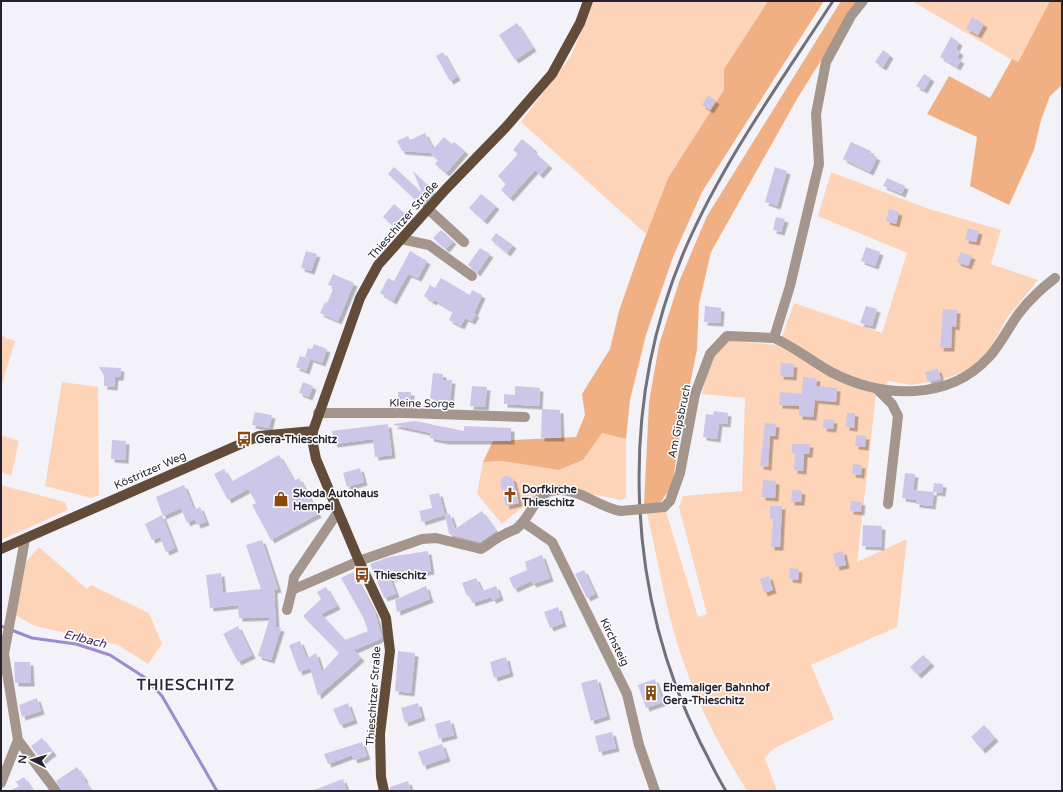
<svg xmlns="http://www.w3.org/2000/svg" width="1063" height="792" font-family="'Varela Round',sans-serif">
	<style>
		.green { fill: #fed4b8 }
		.forest { fill: #f1b084 }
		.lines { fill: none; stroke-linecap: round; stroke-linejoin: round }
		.stream { stroke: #9a8cce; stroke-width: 3 }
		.building { fill: #ccc6e9; filter: url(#shadow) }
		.minor { stroke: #a4968c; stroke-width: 10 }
		.major { stroke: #634b3a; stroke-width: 10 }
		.rail { stroke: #72707b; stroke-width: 3 }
		.minor-bridge { stroke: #a4968c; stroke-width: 10 }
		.labels { text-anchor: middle; stroke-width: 3; stroke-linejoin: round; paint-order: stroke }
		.street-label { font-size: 11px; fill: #24222f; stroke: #fff }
		.poi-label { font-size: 11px; font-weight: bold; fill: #24222f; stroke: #fff; text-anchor: start }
		.water-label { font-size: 12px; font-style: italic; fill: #3a216e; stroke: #fff }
		.district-label { font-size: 15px; font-weight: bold; letter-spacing: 1px; fill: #2d2742; stroke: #fff }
	</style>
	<defs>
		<filter id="shadow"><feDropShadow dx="3.5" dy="3.5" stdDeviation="0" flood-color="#0004"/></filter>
	</defs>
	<rect width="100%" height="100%" fill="#f3f2f9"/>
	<!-- green -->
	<path class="green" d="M594,1H768L724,69V90L668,178L646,234L521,122L571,56Z
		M912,1H1050L1017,63Z
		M831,172L926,208L1001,230L991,264L1038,280L1007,318L985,358L966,371L944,379L911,385L889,381L876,394L857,562L907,539L897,627L811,665L834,719L773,749L765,758L777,791H747C723,752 701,712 686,669C667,619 659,565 647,513L665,508L698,617L707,614L679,507L683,496L742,491L745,398L702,394L711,360L729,341L779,345L794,303L882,333L907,253L818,216Z
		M1,334L6,338L15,341L1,387Z
		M62,382L98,387L99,495L91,498L45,486Z
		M602,433L626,439V498L621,500L566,489L536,496L502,524L477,494L483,462L501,461L559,470L583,460Z
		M1,435L19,441L11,476L1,472Z
		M1,485L65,502L68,510L1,540Z
		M39,547L87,589L91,585L149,613L162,644L148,664L118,645L35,626L15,615L24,564Z"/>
	<!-- forest -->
	<path class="forest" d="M768,1H824L702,192L673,257L646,335L630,400L626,439L602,433L583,460L559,470L501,461L483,462L493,441L576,437L585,415L582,394L610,349L619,311L642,245L668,178L724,90V69Z
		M841,1H858L797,99L711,252L699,304L697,349L679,441L672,486L660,503L644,505L649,402L659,345L679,282L707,216Z
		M1050,1H1062V85L1050,96L1041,120L1034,150L1009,205L970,186L977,137L927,114L949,76L990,98L1012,59L1018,62Z"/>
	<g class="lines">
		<!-- stream -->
		<path class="stream" d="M1,626L32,638L76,644L110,655L144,677L162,696L217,791"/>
	</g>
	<!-- building -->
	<path class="building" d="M972,17L984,24L978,35L966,29Z
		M517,23L533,48L515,60L499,35Z
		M951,37L959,42L956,49L960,52L957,58L961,60L957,67L940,57Z
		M883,50L890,55L883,67L875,62Z
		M443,52L457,77L450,81L436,56Z
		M924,74L931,78L924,90L916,86Z
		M708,95L716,101L710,110L702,105Z
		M425,133L433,149L444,137L452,144L454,142L465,151L446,173L435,164L438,160L430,153L402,151L397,141L408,136L410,140Z
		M522,139L534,149L533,151L549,165L540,175L535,170L510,198L501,190L506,184L498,176L518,154L513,150Z
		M851,142L871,151L870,154L877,157L870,172L843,159Z
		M394,167L422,193L413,171L433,191L420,204L388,174Z
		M775,167L787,171L777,206L765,202Z
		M887,178L905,186L902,194L883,186Z
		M481,194L496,206L484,221L469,208Z
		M394,204L406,215L395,227L383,217Z
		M889,209L899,212L896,224L886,221Z
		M776,217L785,219L781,232L773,230Z
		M968,228L979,231L976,242L965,240Z
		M441,230L453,241L446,249L433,238Z
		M496,233L513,245L507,253L491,240Z
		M866,247L880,252L875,266L861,261Z
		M480,248L490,254L477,273L468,265Z
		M306,251L317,254L311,271L301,268Z
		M410,251L427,261L418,278L408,274L393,301L380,293L388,278L394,281Z
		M961,252L972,256L968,266L957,262Z
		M333,274L354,283L338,321L320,313L325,302L327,303L334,287L328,285Z
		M441,278L470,295L472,290L482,295L474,313L476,314L472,321L465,318L461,326L449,320L453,311L434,300L433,302L424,296L430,285L435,288Z
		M705,306L721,308L720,323L704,322Z
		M866,306L877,309L872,326L860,323Z
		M943,309L957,310L956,327L952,326L951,348H940Z
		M314,344L327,349L322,363L305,357L308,348L312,349Z
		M300,356L310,359L306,371L296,367Z
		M781,363L794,364L793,377L780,376Z
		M99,367L121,368L120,377H115L114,387L104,386V376Z
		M938,369L941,379L928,382L925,372Z
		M433,373L443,374V380H452L450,401L430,399Z
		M803,377L817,378L816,386L837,388L836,402L815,400L813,417L799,416V406L779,405L780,392L802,394Z
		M303,382L313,386L309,397L299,393Z
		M472,386L487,387L485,407L470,406Z
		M515,386L540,388L539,406L504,404V394L515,395Z
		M398,392H411L410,407L398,406Z
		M542,409L560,410L561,438H541Z
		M714,411L728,413L727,424L719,423L717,439L703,437L706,414L713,415Z
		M255,412L272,415L269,428L252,425Z
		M847,413H855L854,428L846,427Z
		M824,419L834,420L833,429L823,428Z
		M415,421L464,431V426L511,428V441H446L430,438L431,433L394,425V424Z
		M765,423L776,424L775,436H770L768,467L760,466Z
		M388,424L392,455L375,457L373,439L334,444L332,431Z
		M856,435L866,436L865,447L855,446Z
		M112,440L126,441L125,460L111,459Z
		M792,444H810L809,454H804L803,471L794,470L795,453H792Z
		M279,455L294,481L299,478L318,514L271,540L252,505L256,503L248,489L228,500L214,474L224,469L231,482Z
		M853,464L862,465L861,475L852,474Z
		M360,468L364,482L347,487L343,473Z
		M905,473L915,474L913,490L934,492L932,506L916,504V500L902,498Z
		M504,476H509L513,479L519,503L506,506L500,482Z
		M763,480L776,481L775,498L762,497Z
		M934,483L943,484L942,493L933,492Z
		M184,485L194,510L200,507L206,522L197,525L195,519L187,523L181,508L163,516L156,497Z
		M792,490L802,491L801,502H791Z
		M439,493L445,515L450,514L455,529L482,511L496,531L480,542L449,534L445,515L422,522L419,511L432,508L429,495Z
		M851,501L862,502L861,512L850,511Z
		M770,506H782L780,547H771L773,519H770Z
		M162,515L175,548L166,552L160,537L152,540L145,524Z
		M863,525L882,526L881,547L862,546Z
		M262,540L278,589L274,590L276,627L281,628L271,660L258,656L270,617L239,618L238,605L210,608L206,575L221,573L223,593L261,589L246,545Z
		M428,551L431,571L390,578L396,594L384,598L370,564L389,557Z
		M843,551L846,565L836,567L833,554Z
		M542,555L550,578L533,584L531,581L514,589L509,578L527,570L525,562Z
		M790,568L799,569L798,580L789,579Z
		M584,570L595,594L587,598L575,574Z
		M353,572L375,613L382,638L354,650L361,658L318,696L310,668L299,672L289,645L300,641L307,659L316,653L322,672L339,653L303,616L321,599L317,592L326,587L337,606L321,614L345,640L368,631L364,619L341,578Z
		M769,576L773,590L764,593L760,579Z
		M476,578L482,591L496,586L500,597L493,600L491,597L472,603L470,595L467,596L462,583Z
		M426,586L430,599L397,612L395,600Z
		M558,607L563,623L550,628L544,612Z
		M238,626L252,655L238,662L223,634Z
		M398,651L415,653L411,693L395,691Z
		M923,655L931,663L918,675L910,667Z
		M506,657L510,673L494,678L490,662Z
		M14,662H30L31,683H15Z
		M597,679L607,716L591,721L581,683Z
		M655,679L663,702L646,708L638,685Z
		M37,698L41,711L22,717L19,705Z
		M348,703L354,720L340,725L333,709Z
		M418,703L422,717L405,723L401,708Z
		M450,720L454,735L439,739L435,724Z
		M984,725L995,738L982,750L971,737Z
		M612,732L616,748L599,752L595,736Z
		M42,738L53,752L42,761L31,746Z
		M362,742L367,756L354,760L352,755L328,764L324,754Z
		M442,744L447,758L423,766L418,752Z
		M77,767L85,779L84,780L92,791H62L56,781Z
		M24,777L33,791H10L19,786L16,782Z
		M343,779L347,791H314V790Z
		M408,781L411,791H390V787Z"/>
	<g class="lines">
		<!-- minor -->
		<path class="minor" d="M428,209L464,242
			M401,239L429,245L472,276
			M774,338C795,347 811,361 831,372C881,398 948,402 989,357C1001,344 1009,326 1020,312C1030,299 1042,288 1055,278
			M877,389L892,404L898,416L888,504
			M318,413H406L525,417
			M664,507L670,501L680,473L695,394L710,354L727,336L774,338L790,286L819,164L816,114L826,62L851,16L863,1
			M523,522L552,542L627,694L639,745L655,791
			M292,590L294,577L338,512
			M287,610L292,590L359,561L422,539L436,538L481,549C489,544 496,538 505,534C508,532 512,531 516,529C536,513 534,484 569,491C588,495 602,508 621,511
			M18,740L56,791
			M1,783L18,740L4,654L25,539"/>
		<!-- major -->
		<path class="major" d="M1,549L259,436L313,431
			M384,791L381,777L380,734L390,651L386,618L359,561L316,459L313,444V431L360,298L378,265L445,190L506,127L552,74L580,23L588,1"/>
		<!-- rail -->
		<path class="rail" d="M726,791C716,775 709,759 700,742C625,590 618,404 686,247C724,160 781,81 833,1"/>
		<!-- minor-bridge -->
		<path class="minor-bridge" d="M621,511L664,507"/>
	</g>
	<!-- icons -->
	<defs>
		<g id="bus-bare" transform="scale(1.2)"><path d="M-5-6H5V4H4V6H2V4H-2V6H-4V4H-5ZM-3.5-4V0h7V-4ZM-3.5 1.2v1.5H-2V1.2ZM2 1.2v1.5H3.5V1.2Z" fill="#894911" stroke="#fff" stroke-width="2.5" paint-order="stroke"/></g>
		<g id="church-bare" transform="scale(1.2)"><path d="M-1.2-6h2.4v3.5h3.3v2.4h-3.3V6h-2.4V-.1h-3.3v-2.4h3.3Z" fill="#894911" stroke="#fff" stroke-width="2.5" paint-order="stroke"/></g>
		<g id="shop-bare" transform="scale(1.2)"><path d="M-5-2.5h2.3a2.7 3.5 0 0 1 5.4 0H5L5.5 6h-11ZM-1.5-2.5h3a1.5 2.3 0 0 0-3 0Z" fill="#894911" stroke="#fff" stroke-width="2.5" paint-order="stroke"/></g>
		<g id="building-bare" transform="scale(1.2)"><path d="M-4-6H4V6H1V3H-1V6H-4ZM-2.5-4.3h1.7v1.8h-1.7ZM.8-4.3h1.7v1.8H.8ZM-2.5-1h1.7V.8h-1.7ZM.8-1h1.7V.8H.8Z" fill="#894911" stroke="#fff" stroke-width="2.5" paint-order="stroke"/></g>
	</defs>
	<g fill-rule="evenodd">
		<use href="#bus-bare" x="244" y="439"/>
		<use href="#church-bare" x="510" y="495"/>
		<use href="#shop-bare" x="281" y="499"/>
		<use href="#bus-bare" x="362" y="575"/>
		<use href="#building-bare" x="651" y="693"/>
	</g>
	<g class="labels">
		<!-- street labels -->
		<g class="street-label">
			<text transform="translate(403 220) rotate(-49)" y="4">Thieschitzer Straße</text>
			<text transform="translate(422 403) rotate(1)" y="4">Kleine Sorge</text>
			<text transform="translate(679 421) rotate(-78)" y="4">Am Gipsbruch</text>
			<text transform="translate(150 470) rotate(-24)" y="4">Köstritzer Weg</text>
			<text transform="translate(615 642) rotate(64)" y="4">Kirchsteig</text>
			<text transform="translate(373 696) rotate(-86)" y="4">Thieschitzer Straße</text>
		</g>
		<!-- poi labels -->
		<g class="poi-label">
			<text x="256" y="443">Gera-Thieschitz</text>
			<text x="522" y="493">Dorfkirche<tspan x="522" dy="13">Thieschitz</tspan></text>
			<text x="293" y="497">Skoda Autohaus<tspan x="293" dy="13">Hempel</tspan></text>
			<text x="374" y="579">Thieschitz</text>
			<text x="663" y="691">Ehemaliger Bahnhof<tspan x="663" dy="13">Gera-Thieschitz</tspan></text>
		</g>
		<!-- water labels -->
		<g class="water-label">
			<text transform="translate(85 639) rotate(14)" y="4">Erlbach</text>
		</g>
		<!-- district labels -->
		<g class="district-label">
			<text x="186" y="690">THIESCHITZ</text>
		</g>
	</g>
	<!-- border -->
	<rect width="1063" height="792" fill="none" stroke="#24222f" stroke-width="4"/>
	<!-- north arrow -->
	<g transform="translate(32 760) rotate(275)" stroke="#ffffff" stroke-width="3" paint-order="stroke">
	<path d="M0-3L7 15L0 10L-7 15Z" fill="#24222f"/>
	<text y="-6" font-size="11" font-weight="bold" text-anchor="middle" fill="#24222f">N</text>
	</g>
</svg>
